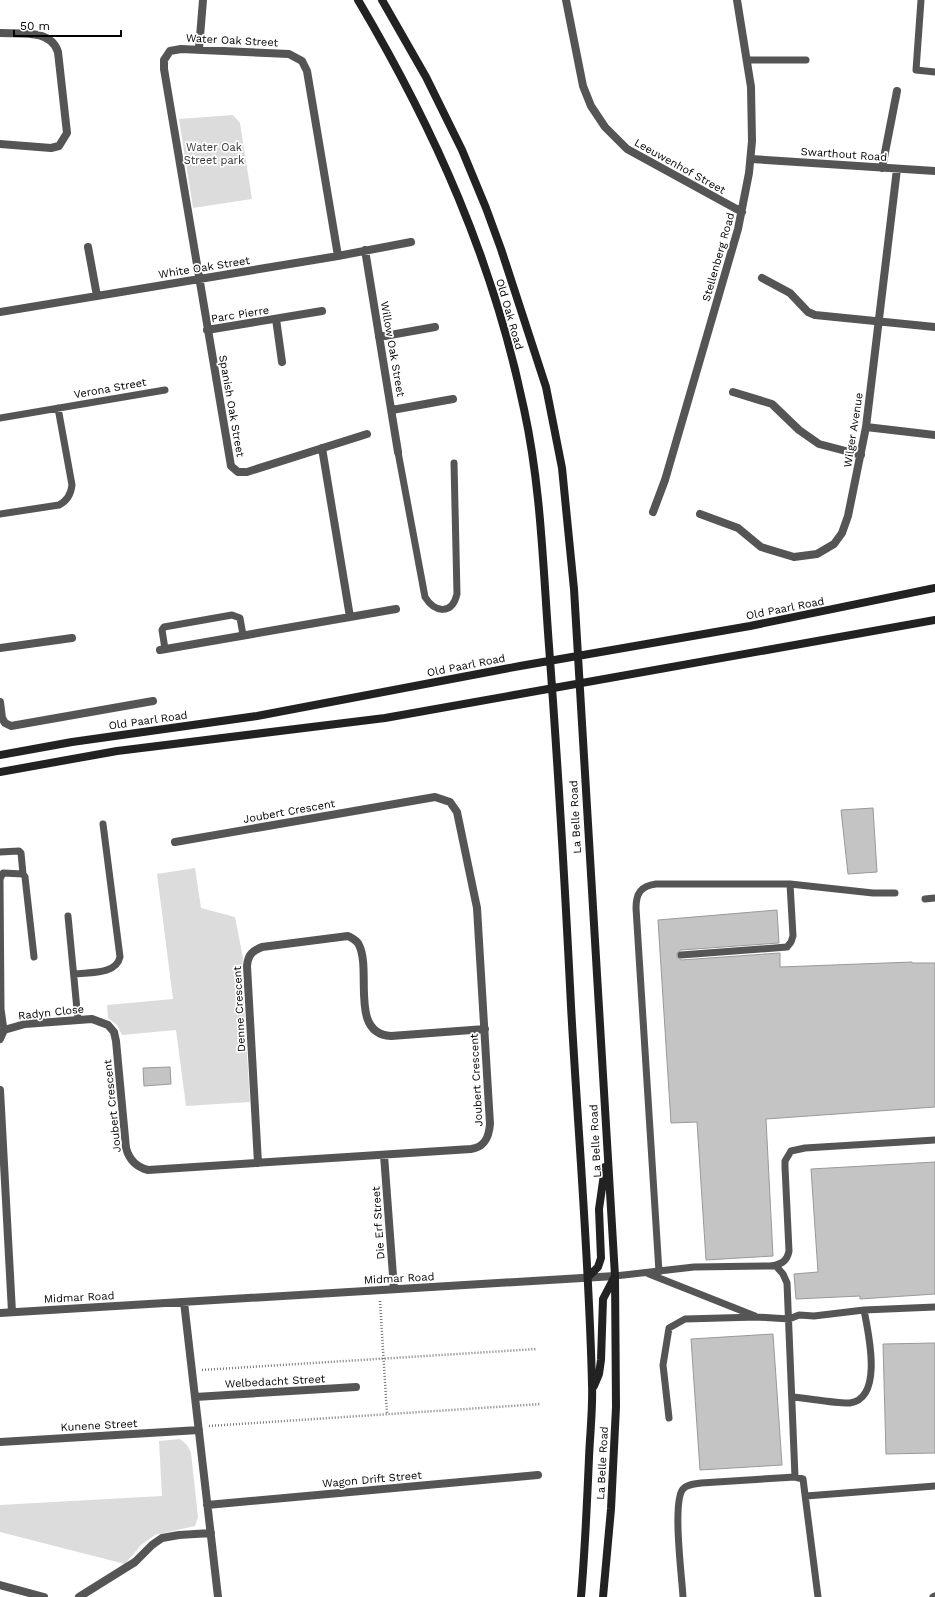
<svg xmlns="http://www.w3.org/2000/svg" width="935" height="1597" font-family="'Work Sans',sans-serif">
	<style>
		.green { fill: #dcdcdc }
		.building { fill: #c4c4c4; stroke: #999 }
		.lines { fill: none; stroke-linecap: round; stroke-linejoin: round }
		.path { stroke: #777; stroke-width: 2.5; stroke-dasharray: 1 2; stroke-linecap: butt }
		.service { stroke: #555; stroke-width: 7 }
		.minor { stroke: #555; stroke-width: 8 }
		.secondary { stroke: #222; stroke-width: 8 }
		.labels { text-anchor: middle; stroke-width: 3.5; stroke-linejoin: round; paint-order: stroke }
		.street-label { font-size: 11px; fill: #000; stroke: #fff }
		.park-label { font-size: 11px; fill: #333; stroke: #fff }
	</style>
	<rect width="100%" height="100%" fill="#fff"/>
	<!-- green -->
	<path class="green" d="M233,115L240,123L252,199L193,208L179,119Z
		M195,868L201,908L235,917L243,958L242,971L250,1102L186,1106L176,1030L122,1035L117,1025L108,1018L107,1005L173,999L157,874Z
		M180,1439L187,1445L191,1453L198,1517L195,1526L155,1535L141,1545L125,1564L0,1532V1505L162,1496L159,1441Z"/>
	<!-- building -->
	<path class="building" d="M873,808L877,872L848,874L841,810Z
		M777,910L779,943L681,950L677,953V957L681,960L780,953V967L912,962V963H935V1107L766,1119L773,1256L706,1260L697,1122L671,1123L658,920Z
		M170,1067L171,1084L144,1086L143,1068Z
		M935,1162V1294L860,1299V1296L796,1299L794,1274L818,1272L811,1169Z
		M773,1334L782,1465L700,1470L691,1339Z
		M935,1343V1453L886,1454L883,1344Z"/>
	<g class="lines">
		<!-- path -->
		<path class="path" d="M380,1301L387,1414
			M202,1370L537,1349
			M209,1426L541,1404"/>
		<!-- service -->
		<path class="service" d="M921,0L916,70L935,72
			M748,60H806
			M0,418L165,390
			M398,452L425,597C435,613 452,615 457,594L454,463
			M0,514L59,505C67,501 71,494 72,485L58,408
			M165,649L162,630L164,627L232,615L240,618L243,635
			M0,852L19,851L21,853L23,874
			M925,899L935,898
			M68,916L78,1020
			M681,955L787,947L791,942L793,936L790,884
			M74,974C89,972 116,975 120,957L103,824
			M4,1030L1,1009L0,879L3,873L23,874L25,877L34,957
			M776,1266L783,1274L787,1283L795,1477
			M659,1272L636,908C636,893 641,886 656,884H790L873,893H895
			M649,1274L755,1316
			M615,1276L694,1267L770,1266C780,1265 787,1262 789,1251L785,1167V1161L791,1151L805,1148L935,1140
			M792,1397C806,1398 838,1404 850,1403C884,1398 868,1332 864,1310
			M669,1418L663,1365L669,1328L685,1319L757,1317L789,1319L799,1315L814,1316L864,1310L935,1307
			M806,1496L935,1486
			M683,1597C682,1577 672,1502 683,1489C687,1484 695,1484 701,1483L795,1477L803,1479L818,1597
			M933,1597L935,1596"/>
		<!-- minor -->
		<path class="minor" d="M566,0L583,86L591,106L605,127L627,149L742,212
			M0,33C20,34 51,29 58,52L67,133L59,146L51,148L0,144
			M199,49L203,0
			M751,159L935,171
			M882,168L897,91
			M88,247L97,296
			M365,250L398,452
			M338,256L307,71L302,61L289,54L181,49L170,51L164,60V69L231,466L238,472H247L367,434
			M762,278L790,293L808,312L815,315L935,327
			M0,312L338,256L411,242
			M276,319L282,362
			M207,330L322,311
			M379,337L435,327
			M733,392L772,404L799,430L819,444L861,455
			M392,410L453,399
			M866,427L935,435
			M322,448L350,617
			M653,512L665,480L738,229L749,173L752,141L751,87L737,0
			M700,514L738,528L761,547L794,557L817,554L834,544L842,533L848,516L866,427L897,169
			M0,648L72,638
			M160,650L396,609
			M0,702L2,718
			M0,718H2L5,723L11,726L153,701
			M0,1039L4,1030L25,1024L92,1019L108,1025L114,1032L116,1041L126,1148C129,1159 136,1167 148,1170L471,1149C485,1147 489,1137 490,1124L477,908L457,812L450,802L435,797L175,842
			M0,1090L12,1312
			M384,1155L394,1289
			M258,1163L247,966C248,955 252,951 262,947L348,936C352,938 357,940 359,945C372,971 349,1034 391,1036L485,1029
			M184,1302L218,1597
			M0,1313L615,1276
			M195,1397L356,1387
			M0,1442L199,1430
			M207,1505L538,1475
			M0,1585L44,1597
			M79,1597L135,1562L152,1545L162,1538L179,1535L211,1533"/>
		<!-- secondary -->
		<path class="secondary" d="M358,0C435,130 493,260 524,409C541,487 543,567 549,646C558,766 565,886 571,1006C578,1132 589,1258 592,1384C593,1408 590,1433 589,1458C587,1504 585,1551 581,1597
			M382,0L426,77L462,150L486,208L501,249L546,387L562,468L574,589L615,1276L616,1407L611,1509L603,1597
			M0,755L72,742L257,716L520,666L750,626L935,588
			M0,772L117,751L385,718L935,620
			M588,1277L598,1267L601,1258L599,1209L605,1167
			M594,1386L599,1374L601,1360L603,1299L615,1276"/>
	</g>
	<g class="labels">
		<!-- street labels -->
		<g class="street-label">
			<text transform="translate(232 40) rotate(3)" y="4">Water Oak Street</text>
			<text transform="translate(844 154) rotate(4)" y="4">Swarthout Road</text>
			<text transform="translate(680 166) rotate(29)" y="4">Leeuwenhof Street</text>
			<text transform="translate(718 257) rotate(-74)" y="4">Stellenberg Road</text>
			<text transform="translate(204 267) rotate(-9)" y="4">White Oak Street</text>
			<text transform="translate(240 314) rotate(-9)" y="4">Parc Pierre</text>
			<text transform="translate(510 314) rotate(74)" y="4">Old Oak Road</text>
			<text transform="translate(393 349) rotate(80)" y="4">Willow Oak Street</text>
			<text transform="translate(110 388) rotate(-10)" y="4">Verona Street</text>
			<text transform="translate(232 406) rotate(80)" y="4">Spanish Oak Street</text>
			<text transform="translate(853 430) rotate(-81)" y="4">Wilger Avenue</text>
			<text transform="translate(785 608) rotate(-11)" y="4">Old Paarl Road</text>
			<text transform="translate(466 665) rotate(-11)" y="4">Old Paarl Road</text>
			<text transform="translate(148 720) rotate(-8)" y="4">Old Paarl Road</text>
			<text transform="translate(289 811) rotate(-10)" y="4">Joubert Crescent</text>
			<text transform="translate(575 817) rotate(-93)" y="4">La Belle Road</text>
			<text transform="translate(239 1009) rotate(-93)" y="4">Denne Crescent</text>
			<text transform="translate(51 1012) rotate(-6)" y="4">Radyn Close</text>
			<text transform="translate(476 1080) rotate(-93)" y="4">Joubert Crescent</text>
			<text transform="translate(112 1106) rotate(-96)" y="4">Joubert Crescent</text>
			<text transform="translate(595 1141) rotate(-93)" y="4">La Belle Road</text>
			<text transform="translate(378 1223) rotate(-94)" y="4">Die Erf Street</text>
			<text transform="translate(399 1278) rotate(-3)" y="4">Midmar Road</text>
			<text transform="translate(79 1297) rotate(-3)" y="4">Midmar Road</text>
			<text transform="translate(275 1381) rotate(-3)" y="4">Welbedacht Street</text>
			<text transform="translate(99 1425) rotate(-3)" y="4">Kunene Street</text>
			<text transform="translate(602 1463) rotate(-87)" y="4">La Belle Road</text>
			<text transform="translate(372 1479) rotate(-5)" y="4">Wagon Drift Street</text>
		</g>
		<!-- park labels -->
		<g class="park-label">
			<text x="214" y="151">Water Oak<tspan x="214" dy="13">Street park</tspan></text>
		</g>
	</g>
	<!-- scale -->
	<path d="M14 30v6h107v-6" fill="none" stroke="#000000" stroke-width="2"/>
	<text x="20" y="30" font-size="12" fill="#000000" stroke="#ffffff" stroke-width="3" paint-order="stroke">50 m</text>
</svg>
